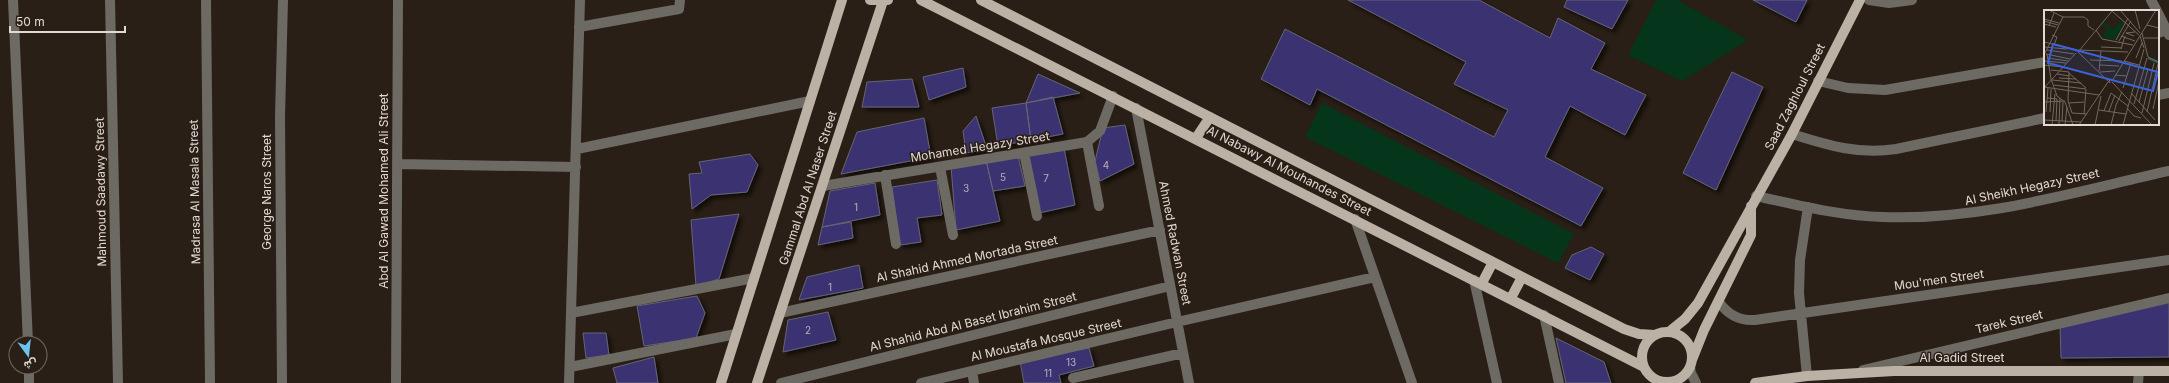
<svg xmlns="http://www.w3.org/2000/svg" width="2169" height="383" font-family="Inter,Vazirmatn,sans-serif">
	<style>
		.green { fill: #05351b }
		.building { fill: #3b3272; stroke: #656473; filter: url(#shadow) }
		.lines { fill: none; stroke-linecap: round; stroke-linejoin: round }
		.minor { stroke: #6d6963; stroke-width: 10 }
		.major { stroke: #bbb2a5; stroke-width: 10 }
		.labels { text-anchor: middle; stroke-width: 3; stroke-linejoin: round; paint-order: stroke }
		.number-label { font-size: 10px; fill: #b8afbb }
		.street-label { font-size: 12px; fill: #e1d9d3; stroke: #2a1f16 }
		.inset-river { fill: none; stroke: #1c5c64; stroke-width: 2 }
		.inset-road { fill: none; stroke: #736962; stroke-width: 1 }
		.view { fill: #3a63d7; fill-opacity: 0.15; stroke: #3a63d7; stroke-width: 2 }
		.inset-edge { fill: none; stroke: #e1d9d3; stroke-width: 2 }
	</style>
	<defs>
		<filter id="shadow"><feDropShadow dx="3.5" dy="3.5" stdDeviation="2" flood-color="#0009"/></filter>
	</defs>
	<rect width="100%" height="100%" fill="#2a1f16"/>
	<!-- green -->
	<path class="green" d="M1656,0H1677L1748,40L1682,81L1628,55Z
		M1322,103L1574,234L1558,263L1305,137Z"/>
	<!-- building -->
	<path class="building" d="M1348,0H1479L1550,38L1558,18L1605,43L1591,69L1646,95L1625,135L1570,106L1545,157L1603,188L1581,226L1317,89L1310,105L1261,79L1285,29L1494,137L1508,110L1454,84L1466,62Z
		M1567,0H1628L1612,29L1564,7Z
		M1753,0H1807L1796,22Z
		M963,68L966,87L929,100L923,77Z
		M1732,72L1763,87L1716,190L1683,173Z
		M1038,74L1080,93L1026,103Z
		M912,79L919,107H862L867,82Z
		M1053,97L1063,134L1031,140L1026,103Z
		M1026,103L1031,140L998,146L992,108Z
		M976,116L987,149L966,153L963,131Z
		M924,118L931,157L841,174L857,132Z
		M1125,125L1134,164L1100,181L1095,161L1103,128Z
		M1064,148L1075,205L1039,213L1027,155Z
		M750,154L758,165L747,192L711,195L692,209L689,174L702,173L699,162Z
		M1018,156L1025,186L993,191L986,160Z
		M986,160L1000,221L956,230L951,166Z
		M937,180L942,215L917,218L921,242L900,245L892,187Z
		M875,183L880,215L822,227L830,191Z
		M739,214L719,279L696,286L691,220Z
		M851,222L853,238L818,245L822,227Z
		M1591,247L1604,254L1590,280L1565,268L1572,255Z
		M859,265L863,288L799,300L807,277Z
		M697,296L705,313L696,338L644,346L637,306Z
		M2169,302V357L2061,358L2060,325Z
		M828,312L836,340L783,352L788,320Z
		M583,333H606L609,355L586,358Z
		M1556,338L1604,362L1611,383H1566Z
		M1089,348L1094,366L1059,375L1061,383H1024L1020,361Z
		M654,357L658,383H617L613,368Z"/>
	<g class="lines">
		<!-- minor -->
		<path class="minor" d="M13,0L28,343
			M110,0L118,383
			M206,0L210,383
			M1869,0L1889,3L1912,0
			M2151,0L2157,11
			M2158,13L2169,35
			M579,27L679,9L680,0
			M2158,33L2169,29
			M1818,81L1848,88L1885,90L2045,62
			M2158,95L2169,93
			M1136,108L1189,383
			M1792,134C1827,145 1858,155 1896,149L2045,118
			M1087,142L1099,206
			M577,149L810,101
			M1024,153L1037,216
			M397,164L576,167
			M940,167L953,235
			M885,175L896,244
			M823,186L1087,142L1100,131L1113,96
			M1756,196C1798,205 1840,216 1882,217C1980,221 2074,192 2169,171
			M1355,219L1412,383
			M1474,280L1497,383
			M1719,302C1728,315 1739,321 1755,320L2169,260
			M571,313L754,278
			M780,313L1160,230
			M1544,315L1559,383
			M29,367V383
			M570,367L736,334
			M1690,367L1691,373L1696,383
			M1863,370L2169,298
			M972,371L974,383
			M1807,376L1799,293L1800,260L1808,207
			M1073,378L1183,353
			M282,383L280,117L283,0
			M396,383L398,0
			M569,383L580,0
			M781,383L1170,286
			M921,383L1177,322L1375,277
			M2138,383L2139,371"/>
		<!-- major -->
		<path class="major" d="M870,0H888
			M921,0L1644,367
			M981,0L1624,329L1639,334L1654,335
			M1196,138L1210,117
			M1482,283L1493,262
			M1511,298L1522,277
			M1642 357a25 25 0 1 1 50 0a25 25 0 1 1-50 0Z
			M1669,332L1685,319L1698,303L1792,134L1860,0
			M1692,360L1704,330L1751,235V206
			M721,383L842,0
			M757,383L883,1
			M1755,383L1807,376L1894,371H2169"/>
	</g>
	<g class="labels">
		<!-- number labels -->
		<g class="number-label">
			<text x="1106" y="169">4</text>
			<text x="1003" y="181">5</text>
			<text x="1046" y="182">7</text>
			<text x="966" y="192">3</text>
			<text x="856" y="211">1</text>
			<text x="830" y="291">1</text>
			<text x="808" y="334">2</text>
			<text x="1071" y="366">13</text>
			<text x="1048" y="377">11</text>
		</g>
		<!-- street labels -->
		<g class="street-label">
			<text transform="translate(1795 97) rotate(-63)" y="4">Saad Zaghloul Street</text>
			<text transform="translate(980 147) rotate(-9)" y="4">Mohamed Hegazy Street</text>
			<text transform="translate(1289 171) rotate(27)" y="4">Al Nabawy Al Mouhandes Street</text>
			<text transform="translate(2032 187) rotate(-12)" y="4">Al Sheikh Hegazy Street</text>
			<text transform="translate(808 188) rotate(-72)" y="4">Gammal Abd Al Naser Street</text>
			<text transform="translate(384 191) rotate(-90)" y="4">Abd Al Gawad Mohamed Ali Street</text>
			<text transform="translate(101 192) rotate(-91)" y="4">Mahmoud Saadawy Street</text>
			<text transform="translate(195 192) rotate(-91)" y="4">Madrasa Al Masala Street</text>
			<text transform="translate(267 192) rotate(-90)" y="4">George Naros Street</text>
			<text transform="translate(1175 243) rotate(79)" y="4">Ahmed Radwan Street</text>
			<text transform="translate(967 259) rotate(-12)" y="4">Al Shahid Ahmed Mortada Street</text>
			<text transform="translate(1939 280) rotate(-8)" y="4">Mou'men Street</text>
			<text transform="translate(973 322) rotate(-14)" y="4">Al Shahid Abd Al Baset Ibrahim Street</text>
			<text transform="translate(2009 322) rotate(-13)" y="4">Tarek Street</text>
			<text transform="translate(1046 340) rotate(-13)" y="4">Al Moustafa Mosque Street</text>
			<text x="1962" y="362">Al Gadid Street</text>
		</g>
	</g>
	<!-- overview -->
	<g transform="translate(2044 10)">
		<rect width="115" height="115" fill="#2a1f16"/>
		<path d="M77,11L80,13L71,29L58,28L64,20L58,15L60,12L69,20Z" fill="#05351b"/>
		<path class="inset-river" d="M104,48L115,53"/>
		<path class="inset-road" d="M5,0L19,7H40L44,10V16L50,20M76,0L96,23M91,0L96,19M68,1L95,25M0,9L15,13M0,11L14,15M0,14L12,17M103,15L115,18M5,16L10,3M52,20L58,29L89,35M98,23L104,47L115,52M8,25L13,27L10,35M77,26L91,31M90,26L82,23L91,22M96,26L100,38M100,28H115M72,30L84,8M75,31L87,11M0,32L33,40M0,37L23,39M57,37L78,38M77,39L81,26M3,40L30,44M35,40L84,42M34,42L69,0M34,42L66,73L65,69M2,44L26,49M3,44L7,69L13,86L21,92L29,115M0,45L19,7M3,48L24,51M92,48L98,33M46,50L78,51M1,51L22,53M80,51L95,55M0,55L19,57M56,55L75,56M7,60L25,62M55,61L57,41M25,62L24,91L28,103L43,104M56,62L71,61M25,63L42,78M13,64L26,66M71,65L83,66M15,68L32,69M8,70L37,73M68,71L112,0M68,72L108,115M10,75L42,79M0,77L55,85M0,78L32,43M79,78L87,53M88,84L111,110M3,88L13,89L12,111M0,92L21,91M95,92L104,59M25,93L40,92M90,94L103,48M83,98L90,106L97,108M109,99L115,71M55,100L82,104M60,101L67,83L84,96M65,101L71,85M2,102L4,78M6,102L7,79M103,102L114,54M98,103L110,53M40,104L42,79M0,110L37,112M18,111L19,92M8,115L11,84M15,115L16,88M21,115L23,97M35,115L64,72M51,115L57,86M67,115L72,95L78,82M79,115L100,39"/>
		<path class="view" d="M9,34L114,62L109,81L4,53Z"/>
		<rect width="115" height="115" class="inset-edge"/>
	</g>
	<!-- north arrow -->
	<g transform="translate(28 355) rotate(165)"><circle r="19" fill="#2a1f16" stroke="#736962"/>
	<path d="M0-3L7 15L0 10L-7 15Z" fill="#6cc3f2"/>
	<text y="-6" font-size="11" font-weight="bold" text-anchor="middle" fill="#e1d9d3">ش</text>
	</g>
	<!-- scale -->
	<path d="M10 26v6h115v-6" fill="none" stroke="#e1d9d3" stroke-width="2"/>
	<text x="16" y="26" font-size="12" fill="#e1d9d3" stroke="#2a1f16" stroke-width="3" paint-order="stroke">50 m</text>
</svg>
